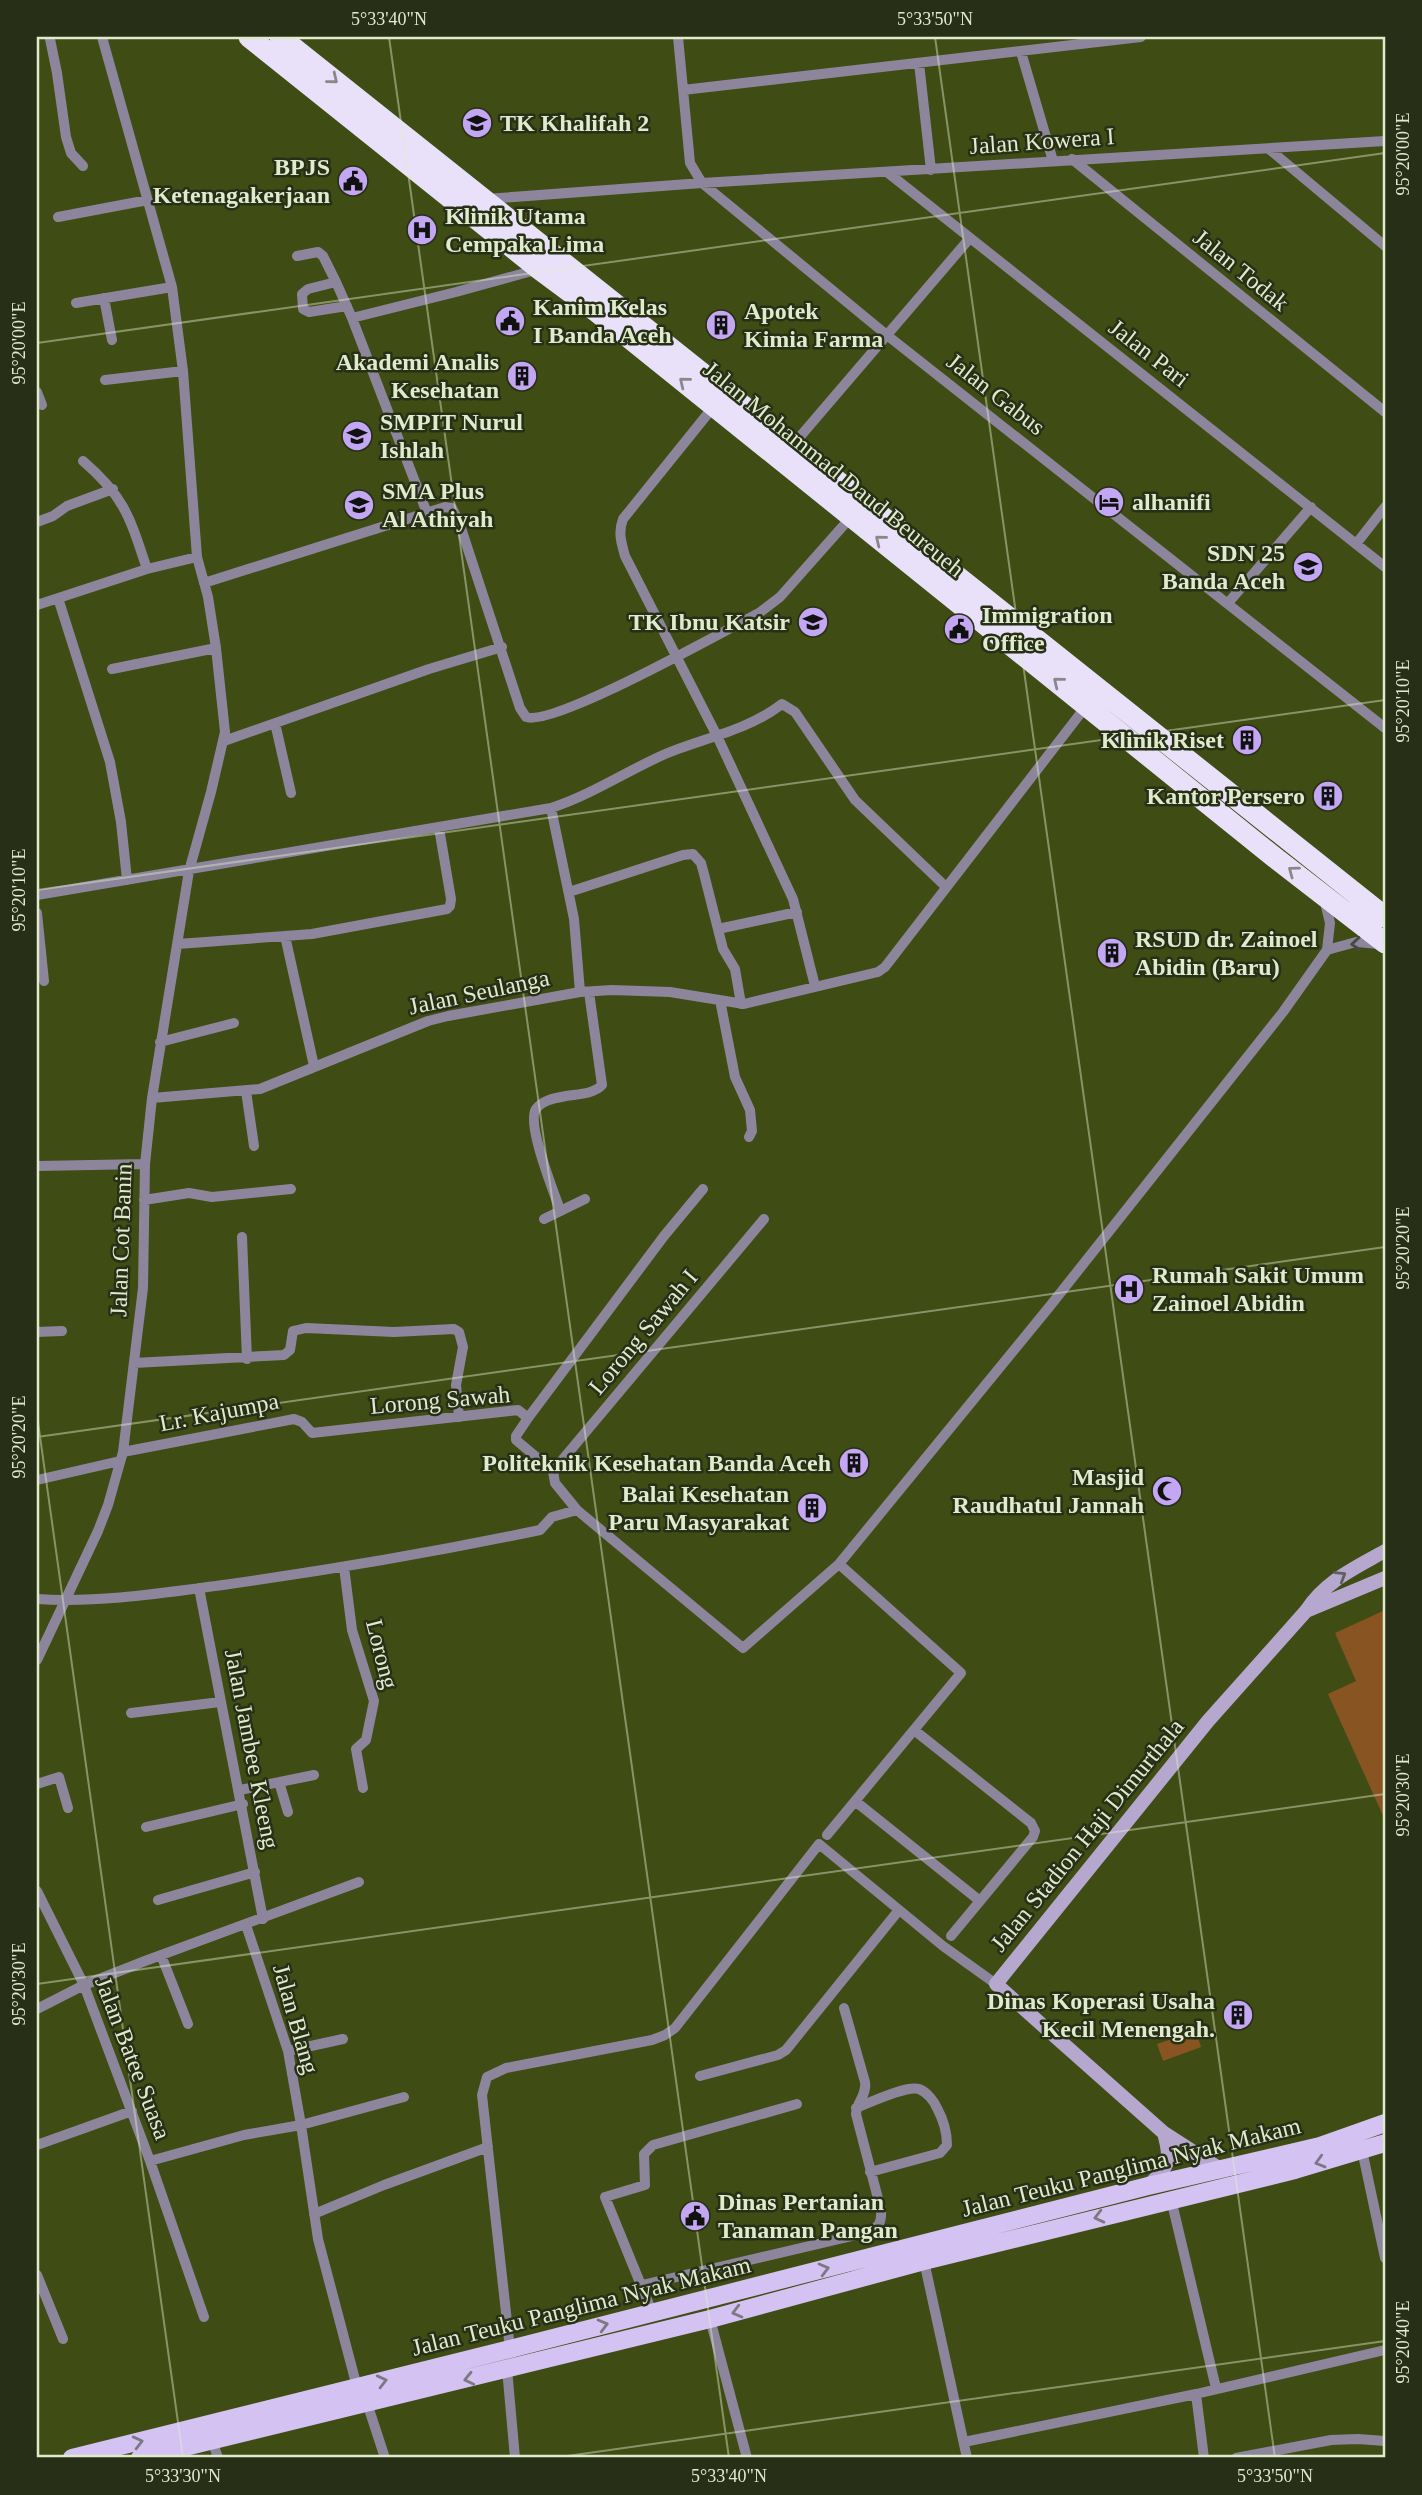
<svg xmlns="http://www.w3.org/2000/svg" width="1422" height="2495" font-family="Georgia,serif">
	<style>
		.green { fill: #885421 }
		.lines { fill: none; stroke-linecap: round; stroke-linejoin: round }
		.street { stroke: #8d859c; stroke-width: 10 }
		.secondary { stroke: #b5a7cd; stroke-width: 14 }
		.primary { stroke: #d3c2f2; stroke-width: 18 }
		.highway { stroke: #e9e1f9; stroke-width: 21 }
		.oneway { stroke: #888 }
		.oneway2 { stroke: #46493f }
		.oneway3 { stroke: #605f60 }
		.oneway4 { stroke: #7e7884 }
		.ticks { fill: none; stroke: #e0eacc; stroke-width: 2; stroke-opacity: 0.45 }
		.labels { text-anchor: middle; stroke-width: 5; stroke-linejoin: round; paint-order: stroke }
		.poi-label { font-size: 24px; font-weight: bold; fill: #e0eacc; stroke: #282f17; text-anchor: start }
		.street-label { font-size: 24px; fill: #e0eacc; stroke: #282f17 }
		.neatline { fill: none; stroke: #e0eacc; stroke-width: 2.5 }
		.ticks-label { font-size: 18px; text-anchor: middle; fill: #e0eacc }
	</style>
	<rect width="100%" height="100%" fill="#3f4c13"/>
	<!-- green -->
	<path class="green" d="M1385,1610V1820L1328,1694L1356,1681L1335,1633Z
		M1196,2031L1201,2047L1163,2061L1157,2044Z"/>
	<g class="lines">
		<!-- street -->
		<path class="street" d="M678,37L690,163L702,183L888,336L1385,728
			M50,39L57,73L66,137L71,153L83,166
			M1021,52L1053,161
			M919,63L931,170
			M683,90L1141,37
			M1269,149L1385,246
			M1072,159L1385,412
			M887,172L1385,567
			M486,199L702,183L1385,141
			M58,217L148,200
			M297,256L318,252L323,256L336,282
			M104,298L112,340
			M76,303L172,287
			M347,306L309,312L303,309L302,294L308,289L336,282L352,318L427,513
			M352,318L456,292L539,269
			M105,380L183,371
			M37,392L42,405
			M714,406L623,519C618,532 621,542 625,556L717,736L793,899L815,986
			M792,446L970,238
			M83,461C125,497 130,518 147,569
			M37,522L53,516L67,506L113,489
			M1356,544L1385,507
			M204,583L445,507L452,508L459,522L520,708L526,717C552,728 724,631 759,613L780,597L851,517
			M58,598L110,762L121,822L127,880
			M1228,603L1311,507
			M37,605L147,569L197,557
			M112,669L216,648
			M275,723L291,793
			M224,741L429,669L502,647
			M551,808L574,919L580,992
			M569,892L683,855L693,854L701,863L704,874L723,949L735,969L741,1004
			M37,895L551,808C591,795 625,772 663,755C703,738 747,731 782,704L795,712L855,800L946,887
			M37,913L44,981
			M718,929L797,912
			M285,936L314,1066
			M178,944L312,934L447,909L450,906L451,899L439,828
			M1327,950L1356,942L1380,944
			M720,1000L735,1077L750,1110L752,1131L749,1137
			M160,1042L234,1023
			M246,1091L254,1146
			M152,1098L260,1089L428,1021L448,1016L580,992L612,990L670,992L744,1004L878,972L885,967L1087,705
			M37,1166L145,1164
			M144,1200L189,1193L212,1197L291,1189
			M560,1210C554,1192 526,1124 536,1109C542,1100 556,1098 566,1096C578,1094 594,1094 602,1085L589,992
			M544,1219L585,1199
			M242,1237L247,1359
			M37,1332L62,1331
			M134,1363L284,1355L290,1350L293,1331L306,1328L394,1332L454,1329L459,1332L463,1347L456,1385L459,1417
			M528,1418L664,1236L703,1189
			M123,1452L294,1419L302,1422L312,1433L518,1410L528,1418L516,1436V1440L553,1471L555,1483L577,1510L743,1648L839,1564L1050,1306L1283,1012L1327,950L1330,923L1324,898
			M553,1471L764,1219
			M37,1480L120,1461
			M344,1567L352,1630L374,1701L366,1740L356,1749L363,1788
			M199,1588L263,1919
			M37,1599C99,1603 162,1593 223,1585C330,1570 435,1552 540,1530L552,1517L577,1510
			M37,1660L98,1531L108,1505L123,1452L143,1288L145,1164L152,1098L189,871L211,792L225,732L216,648L208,597L197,557L183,371L172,287L102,37
			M131,1713L220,1702
			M914,1730L1031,1823L1035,1831L1033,1837L951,1936
			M279,1782L288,1812
			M37,1784L59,1777L68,1808
			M240,1790L314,1775
			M855,1801L980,1901
			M146,1827L243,1804
			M827,1835L961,1673L839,1564
			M37,1891L84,1985L150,2161L204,2317
			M158,1900L255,1872
			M246,1925L288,2051L301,2125L404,2097
			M161,1955L188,2024
			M37,2009L84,1985L145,1961L359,1882
			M288,2051L343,2039
			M700,2076L778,2055L786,2050L899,1910
			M856,2108C869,2103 906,2085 919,2089C927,2092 934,2101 937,2108C943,2119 947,2133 947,2145L940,2153L870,2172
			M37,2145L132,2111
			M1362,2150L1385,2258
			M150,2161L244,2135L301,2125L318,2239L357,2387
			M1171,2199L1216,2388
			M314,2214L384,2185L488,2147
			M924,2261L967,2458
			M37,2275L63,2339
			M642,2285L865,2233C878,2228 882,2224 881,2210L856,2114C857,2101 867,2095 865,2082L844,2008
			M652,2312L605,2197L645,2185L644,2154L653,2145L797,2104
			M710,2319L747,2458
			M510,2349L482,2095L487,2077L506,2068L652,2040L665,2035L675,2028L819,1844L943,1946L996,1984
			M507,2369L515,2458
			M1196,2394L1204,2458
			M367,2403L385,2458
			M212,2440L218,2458
			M964,2442L1196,2394L1385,2350
			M1236,2458L1331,2440L1358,2439L1385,2441"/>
		<!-- secondary -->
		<path class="secondary" d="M1306,1611L1385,1578
			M1220,2169L1164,2133L996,1984L1208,1721L1306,1611C1325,1581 1355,1568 1385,1551
			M1148,2186C1169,2166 1172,2161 1164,2133"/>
		<!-- primary -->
		<path class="primary" d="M72,2458L510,2349L1148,2186L1320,2146L1385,2123
			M140,2458L710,2319L924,2261L1295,2170L1385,2143"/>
		<!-- highway -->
		<path class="highway" d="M249,37L539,269L597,312L1274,857L1385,943
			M280,37L1385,917"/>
	</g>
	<!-- one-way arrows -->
	<defs><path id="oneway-chevron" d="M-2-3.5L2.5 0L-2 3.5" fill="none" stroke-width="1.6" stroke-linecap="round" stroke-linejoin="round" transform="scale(1.75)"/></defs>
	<g class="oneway">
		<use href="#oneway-chevron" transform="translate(333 79) rotate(39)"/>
		<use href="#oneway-chevron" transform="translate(684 382) rotate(-141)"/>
		<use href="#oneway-chevron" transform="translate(880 540) rotate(-141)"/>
		<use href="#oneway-chevron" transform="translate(1058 682) rotate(-141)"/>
		<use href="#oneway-chevron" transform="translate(1293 871) rotate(-143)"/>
	</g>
	<use class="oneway2" href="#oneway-chevron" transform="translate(1356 944) rotate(175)"/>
	<use class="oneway3" href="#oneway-chevron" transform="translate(1341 1576) rotate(-32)"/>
	<g class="oneway4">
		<use href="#oneway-chevron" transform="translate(1320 2162) rotate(164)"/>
		<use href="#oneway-chevron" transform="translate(1099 2217) rotate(166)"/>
		<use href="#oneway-chevron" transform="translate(824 2269) rotate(-15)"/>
		<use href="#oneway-chevron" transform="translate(737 2312) rotate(165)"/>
		<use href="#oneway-chevron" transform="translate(603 2325) rotate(-15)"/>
		<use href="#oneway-chevron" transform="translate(469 2379) rotate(167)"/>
		<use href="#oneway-chevron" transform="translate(382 2381) rotate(-14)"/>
		<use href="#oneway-chevron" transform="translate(138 2442) rotate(-14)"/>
	</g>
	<!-- ticks -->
	<path class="ticks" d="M389,37L729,2458M935,37L1275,2458M37,343L1385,153M37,890L1385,700M37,1415L183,2458M37,1437L1385,1247M37,1984L1385,1794M553,2458L1385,2341"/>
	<!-- icons -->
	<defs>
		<g id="school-disc" transform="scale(1.575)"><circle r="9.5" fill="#c3a7f2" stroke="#282f17"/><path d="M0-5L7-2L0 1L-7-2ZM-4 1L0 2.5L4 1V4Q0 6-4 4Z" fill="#111"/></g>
		<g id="civic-disc" transform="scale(1.575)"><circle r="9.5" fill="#c3a7f2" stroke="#282f17"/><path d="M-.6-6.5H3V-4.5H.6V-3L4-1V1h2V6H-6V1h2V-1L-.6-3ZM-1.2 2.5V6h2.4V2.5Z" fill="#111"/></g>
		<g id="hospital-disc" transform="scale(1.575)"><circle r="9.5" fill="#c3a7f2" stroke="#282f17"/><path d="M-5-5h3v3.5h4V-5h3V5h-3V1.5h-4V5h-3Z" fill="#111"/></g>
		<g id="building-disc" transform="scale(1.575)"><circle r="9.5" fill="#c3a7f2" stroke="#282f17"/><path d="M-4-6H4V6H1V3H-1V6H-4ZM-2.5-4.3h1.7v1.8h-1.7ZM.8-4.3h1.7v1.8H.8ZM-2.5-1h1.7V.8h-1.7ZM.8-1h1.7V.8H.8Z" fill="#111"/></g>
		<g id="hotel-disc" transform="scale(1.575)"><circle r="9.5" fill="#c3a7f2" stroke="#282f17"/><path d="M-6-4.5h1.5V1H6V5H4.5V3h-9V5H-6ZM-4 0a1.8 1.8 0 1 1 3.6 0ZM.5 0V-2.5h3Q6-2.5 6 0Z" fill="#111"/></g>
		<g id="mosque-disc" transform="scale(1.575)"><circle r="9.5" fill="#c3a7f2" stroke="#282f17"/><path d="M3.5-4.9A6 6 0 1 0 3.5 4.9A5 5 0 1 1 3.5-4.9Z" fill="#111"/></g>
	</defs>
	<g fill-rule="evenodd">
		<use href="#school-disc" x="477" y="123"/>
		<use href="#civic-disc" x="353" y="181"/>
		<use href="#hospital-disc" x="422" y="230"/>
		<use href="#civic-disc" x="510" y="321"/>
		<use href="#building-disc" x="721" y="325"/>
		<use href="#building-disc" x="522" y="376"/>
		<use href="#school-disc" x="357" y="436"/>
		<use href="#hotel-disc" x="1109" y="502"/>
		<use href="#school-disc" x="359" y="505"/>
		<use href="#school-disc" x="1308" y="567"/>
		<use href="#school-disc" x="813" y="622"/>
		<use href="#civic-disc" x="959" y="629"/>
		<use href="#building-disc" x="1247" y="740"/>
		<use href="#building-disc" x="1328" y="796"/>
		<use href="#building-disc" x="1112" y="953"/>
		<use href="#hospital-disc" x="1129" y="1289"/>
		<use href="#building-disc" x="854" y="1463"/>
		<use href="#mosque-disc" x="1167" y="1491"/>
		<use href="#building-disc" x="812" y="1508"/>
		<use href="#building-disc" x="1238" y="2015"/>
		<use href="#civic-disc" x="695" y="2216"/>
	</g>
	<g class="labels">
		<!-- poi labels -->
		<g class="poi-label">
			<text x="500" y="131">TK Khalifah 2</text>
			<text x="330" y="175" text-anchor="end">BPJS<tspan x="330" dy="28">Ketenagakerjaan</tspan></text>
			<text x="445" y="224">Klinik Utama<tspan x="445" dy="28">Cempaka Lima</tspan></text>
			<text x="533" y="315">Kanim Kelas<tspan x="533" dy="28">I Banda Aceh</tspan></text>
			<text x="744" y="319">Apotek<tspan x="744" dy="28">Kimia Farma</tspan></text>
			<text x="499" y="370" text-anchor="end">Akademi Analis<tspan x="499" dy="28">Kesehatan</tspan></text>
			<text x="380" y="430">SMPIT Nurul<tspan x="380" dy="28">Ishlah</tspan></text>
			<text x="382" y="499">SMA Plus<tspan x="382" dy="28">Al Athiyah</tspan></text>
			<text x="1132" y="510">alhanifi</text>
			<text x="1285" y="561" text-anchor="end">SDN 25<tspan x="1285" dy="28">Banda Aceh</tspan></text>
			<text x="982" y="623">Immigration<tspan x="982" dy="28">Office</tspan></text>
			<text x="790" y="630" text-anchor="end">TK Ibnu Katsir</text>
			<text x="1224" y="748" text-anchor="end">Klinik Riset</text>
			<text x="1305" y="804" text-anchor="end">Kantor Persero</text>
			<text x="1135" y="947">RSUD dr. Zainoel<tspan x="1135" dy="28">Abidin (Baru)</tspan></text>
			<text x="1152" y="1283">Rumah Sakit Umum<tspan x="1152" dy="28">Zainoel Abidin</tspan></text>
			<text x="831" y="1471" text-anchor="end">Politeknik Kesehatan Banda Aceh</text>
			<text x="1144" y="1485" text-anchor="end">Masjid<tspan x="1144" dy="28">Raudhatul Jannah</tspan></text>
			<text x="789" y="1502" text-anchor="end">Balai Kesehatan<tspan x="789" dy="28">Paru Masyarakat</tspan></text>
			<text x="1215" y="2009" text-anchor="end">Dinas Koperasi Usaha<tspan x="1215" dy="28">Kecil Menengah.</tspan></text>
			<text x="718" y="2210">Dinas Pertanian<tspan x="718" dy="28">Tanaman Pangan</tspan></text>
		</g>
		<!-- street labels -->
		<g class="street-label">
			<text transform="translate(1042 141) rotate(-4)" y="8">Jalan Kowera I</text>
			<text transform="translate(1241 270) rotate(39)" y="8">Jalan Todak</text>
			<text transform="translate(1149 353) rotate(38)" y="8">Jalan Pari</text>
			<text transform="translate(996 394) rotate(38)" y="8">Jalan Gabus</text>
			<text transform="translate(834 469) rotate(39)" y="8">Jalan Mohammad Daud Beureueh</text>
			<text transform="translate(479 992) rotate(-12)" y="8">Jalan Seulanga</text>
			<text transform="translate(121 1240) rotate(-88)" y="8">Jalan Cot Banin</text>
			<text transform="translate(643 1332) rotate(-50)" y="8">Lorong Sawah I</text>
			<text transform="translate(440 1400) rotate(-5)" y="8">Lorong Sawah</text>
			<text transform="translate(219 1412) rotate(-11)" y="8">Lr. Kajumpa</text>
			<text transform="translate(382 1654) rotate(76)" y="8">Lorong</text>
			<text transform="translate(252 1749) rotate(79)" y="8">Jalan Jambee Kleeng</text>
			<text transform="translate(1087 1835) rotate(-51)" y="8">Jalan Stadion Haji Dimurthala</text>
			<text transform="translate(296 2019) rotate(74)" y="8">Jalan Blang</text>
			<text transform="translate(133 2058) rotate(69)" y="8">Jalan Batee Suasa</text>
			<text transform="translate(1131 2167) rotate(-14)" y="8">Jalan Teuku Panglima Nyak Makam</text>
			<text transform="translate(581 2306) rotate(-14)" y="8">Jalan Teuku Panglima Nyak Makam</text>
		</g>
	</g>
	<!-- border -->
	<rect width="1422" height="2495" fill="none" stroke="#282f17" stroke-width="77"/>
	<rect x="38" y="38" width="1346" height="2418" class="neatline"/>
	<g class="ticks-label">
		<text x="389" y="25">5°33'40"N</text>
		<text x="935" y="25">5°33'50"N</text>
		<text transform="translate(1403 154) rotate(-90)" y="6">95°20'00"E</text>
		<text transform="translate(19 343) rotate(-90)" y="6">95°20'00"E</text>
		<text transform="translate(1403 701) rotate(-90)" y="6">95°20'10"E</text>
		<text transform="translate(19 890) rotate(-90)" y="6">95°20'10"E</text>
		<text transform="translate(1403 1248) rotate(-90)" y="6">95°20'20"E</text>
		<text transform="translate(19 1437) rotate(-90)" y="6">95°20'20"E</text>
		<text transform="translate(1403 1795) rotate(-90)" y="6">95°20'30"E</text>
		<text transform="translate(19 1984) rotate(-90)" y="6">95°20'30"E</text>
		<text transform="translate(1403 2342) rotate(-90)" y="6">95°20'40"E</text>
		<text x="183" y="2482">5°33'30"N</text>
		<text x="729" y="2482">5°33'40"N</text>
		<text x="1275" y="2482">5°33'50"N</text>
	</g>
</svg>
